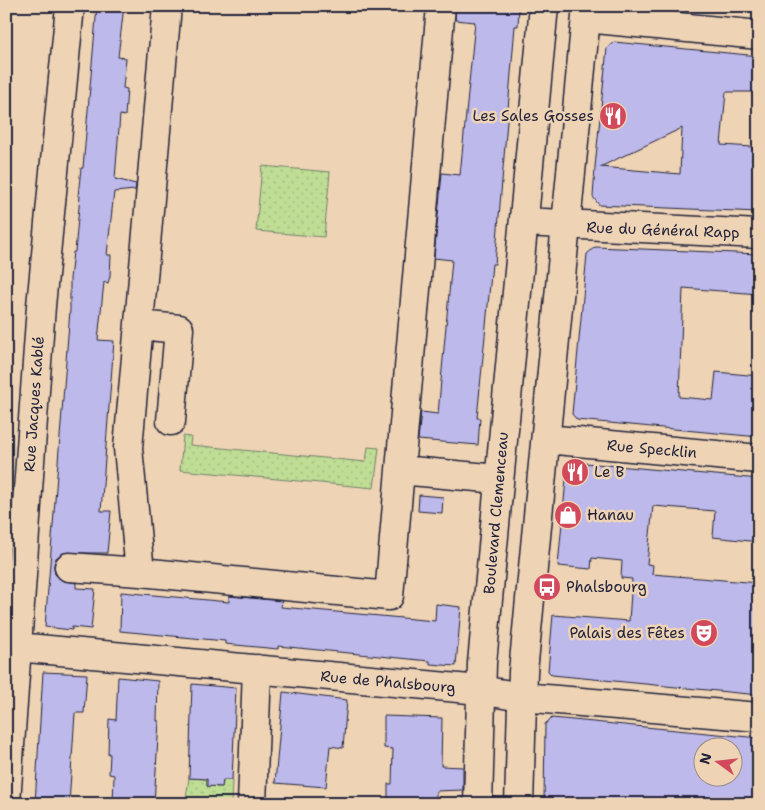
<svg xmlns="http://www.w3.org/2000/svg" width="765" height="810" font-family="'Shantell Sans',sans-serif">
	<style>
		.grass { fill: url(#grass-dots); stroke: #708068 }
		.building { fill: #bdb9eb; stroke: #22223b; fill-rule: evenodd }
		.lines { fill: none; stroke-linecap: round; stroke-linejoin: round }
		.minor-casing { stroke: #22223b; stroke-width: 31 }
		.minor { stroke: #eed4b5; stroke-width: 28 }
		.labels { text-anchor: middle; stroke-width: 5; stroke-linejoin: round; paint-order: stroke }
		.poi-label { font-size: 15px; fill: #22223b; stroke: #eed4b5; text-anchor: start }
		.street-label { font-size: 15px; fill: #22223b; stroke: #eed4b5 }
	</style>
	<defs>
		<pattern id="grass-dots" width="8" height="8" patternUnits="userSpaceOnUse" patternTransform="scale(1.25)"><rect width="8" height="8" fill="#bfdd95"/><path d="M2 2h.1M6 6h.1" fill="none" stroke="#a4bd81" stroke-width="1.8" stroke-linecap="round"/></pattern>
	</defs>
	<rect width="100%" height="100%" fill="#eed4b5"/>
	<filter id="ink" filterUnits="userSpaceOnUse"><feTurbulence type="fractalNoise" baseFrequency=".02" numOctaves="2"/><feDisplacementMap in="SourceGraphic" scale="10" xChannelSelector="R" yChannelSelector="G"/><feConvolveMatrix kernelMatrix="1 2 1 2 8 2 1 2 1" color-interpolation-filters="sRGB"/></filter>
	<g filter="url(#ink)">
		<!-- grass -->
		<path class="grass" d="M262,166L330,172L324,237L256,231Z
			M183,436L191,437L190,445L366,462L368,447L379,448L374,488L180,470Z
			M189,778L207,779V786L222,787L223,780H232L231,804H185Z"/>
		<!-- building -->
		<path class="building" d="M97,6H124L118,57L126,58L123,88L127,89L125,116L120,115L115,179L136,184L135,190L114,192L107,255H111L110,276L108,283L104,282L98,340L114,341L101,511H111L107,553H63L56,558L54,565L55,574L61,580L76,583V588L95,589L91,629L72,627V630L45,627L70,310V279L73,252H75L80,196H78L81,168H83Z
			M456,6H519L518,26H515L495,264H492L477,418H480L478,445L418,440L421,412L438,414L452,260L434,258L442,173L460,175L475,22L455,20Z
			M614,42L759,56V92H726L721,145L753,147L752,160L759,161V212L599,205L593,197L595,167L607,48ZM682,128L680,174L600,167Z
			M595,247L759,254V294L683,288L679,397L713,400L716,372L759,376L756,406L759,407V437L577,420L572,414L587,254Z
			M574,462L759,479V542L713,537L715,511L653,506L647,564L653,565L652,574L759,583V695L552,675L548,671L553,615L629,621L632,579L621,578L622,561L592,558L591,569L558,566L567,468Z
			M419,495L443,497L442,513L418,511Z
			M121,592L229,602V596L282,601L281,607L435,621L436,604L461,607L456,666L430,664V661L278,646V649L257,647L225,644V641L120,631Z
			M43,672L87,674L84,713H75L69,804H35Z
			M118,677L158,681L157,721H159L154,804H113L114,775L109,774L110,754H108L109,719L116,720Z
			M192,684L236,688L232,780H223L222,787L207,786V779L189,778Z
			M283,692L347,700L343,748L330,746L326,787L275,783Z
			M384,716L442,718L441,766L463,767V790L436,791V804H388V784H392L393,749L384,748Z
			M552,718L759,738V804H544L545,724ZM702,748H732V778H702Z"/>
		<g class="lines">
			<!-- minor casing -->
			<g class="minor-casing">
				<path id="minor" d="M167,6L128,448L140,572L389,596L400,470
					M441,6L400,470L499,479
					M586,18L759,35
					M524,222L759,234
					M139,325L179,329L171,421
					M546,439L759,459
					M69,567L140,572
					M6,646L480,690L522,697L759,717
					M6,802L41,306L70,6
					M252,804L257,669
					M478,804L482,663L544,6
					M519,804L523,672L587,6"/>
			</g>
			<!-- minor -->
			<use href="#minor" class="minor"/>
		</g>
	</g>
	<!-- icons -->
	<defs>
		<g id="restaurant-disc" transform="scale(1.4375)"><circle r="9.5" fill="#d1495b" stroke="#eed4b5"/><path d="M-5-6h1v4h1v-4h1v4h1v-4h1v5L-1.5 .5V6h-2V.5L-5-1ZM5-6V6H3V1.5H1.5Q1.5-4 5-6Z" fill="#fff"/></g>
		<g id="shop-disc" transform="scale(1.4375)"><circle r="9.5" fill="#d1495b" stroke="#eed4b5"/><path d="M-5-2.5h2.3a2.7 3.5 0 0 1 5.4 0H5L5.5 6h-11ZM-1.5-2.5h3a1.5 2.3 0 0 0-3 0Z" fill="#fff"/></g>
		<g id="bus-disc" transform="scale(1.4375)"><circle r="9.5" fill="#d1495b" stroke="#eed4b5"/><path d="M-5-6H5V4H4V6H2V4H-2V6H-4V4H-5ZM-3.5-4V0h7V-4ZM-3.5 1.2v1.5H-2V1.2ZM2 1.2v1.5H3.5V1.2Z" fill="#fff"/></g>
		<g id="theatre-disc" transform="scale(1.4375)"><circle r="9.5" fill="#d1495b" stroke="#eed4b5"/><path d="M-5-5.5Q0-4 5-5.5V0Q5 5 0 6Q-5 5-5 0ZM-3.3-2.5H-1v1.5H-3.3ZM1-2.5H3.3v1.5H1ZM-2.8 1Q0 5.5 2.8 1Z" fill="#fff"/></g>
	</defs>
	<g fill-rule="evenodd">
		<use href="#restaurant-disc" x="613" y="116"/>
		<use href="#restaurant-disc" x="575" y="472"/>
		<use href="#shop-disc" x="568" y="515"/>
		<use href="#bus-disc" x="547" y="587"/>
		<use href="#theatre-disc" x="704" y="633"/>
	</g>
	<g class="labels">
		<!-- poi labels -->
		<g class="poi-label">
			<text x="594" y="121" text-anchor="end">Les Sales Gosses</text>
			<text x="594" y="477">Le B</text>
			<text x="587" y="520">Hanau</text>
			<text x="566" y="592">Phalsbourg</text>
			<text x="685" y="638" text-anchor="end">Palais des Fêtes</text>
		</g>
		<!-- street labels -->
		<g class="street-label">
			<text transform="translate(663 230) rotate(2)" y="5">Rue du Général Rapp</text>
			<text transform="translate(34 404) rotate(-86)" y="5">Rue Jacques Kablé</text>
			<text transform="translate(652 449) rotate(5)" y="5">Rue Specklin</text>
			<text transform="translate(496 513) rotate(-85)" y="5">Boulevard Clemenceau</text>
			<text transform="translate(388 682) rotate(5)" y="5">Rue de Phalsbourg</text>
		</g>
	</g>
	<!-- margin -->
	<rect width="765" height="810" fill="none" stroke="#eed4b5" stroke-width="25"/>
	<rect x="12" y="12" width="740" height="785" fill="none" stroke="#22223b" stroke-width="2" filter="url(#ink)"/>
	<!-- north arrow -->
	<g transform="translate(718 762) rotate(285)"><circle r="24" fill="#eed4b5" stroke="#9c8d84"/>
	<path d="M0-4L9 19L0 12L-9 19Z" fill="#d1495b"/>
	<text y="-8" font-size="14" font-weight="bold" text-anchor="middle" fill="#22223b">N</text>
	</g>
</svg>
